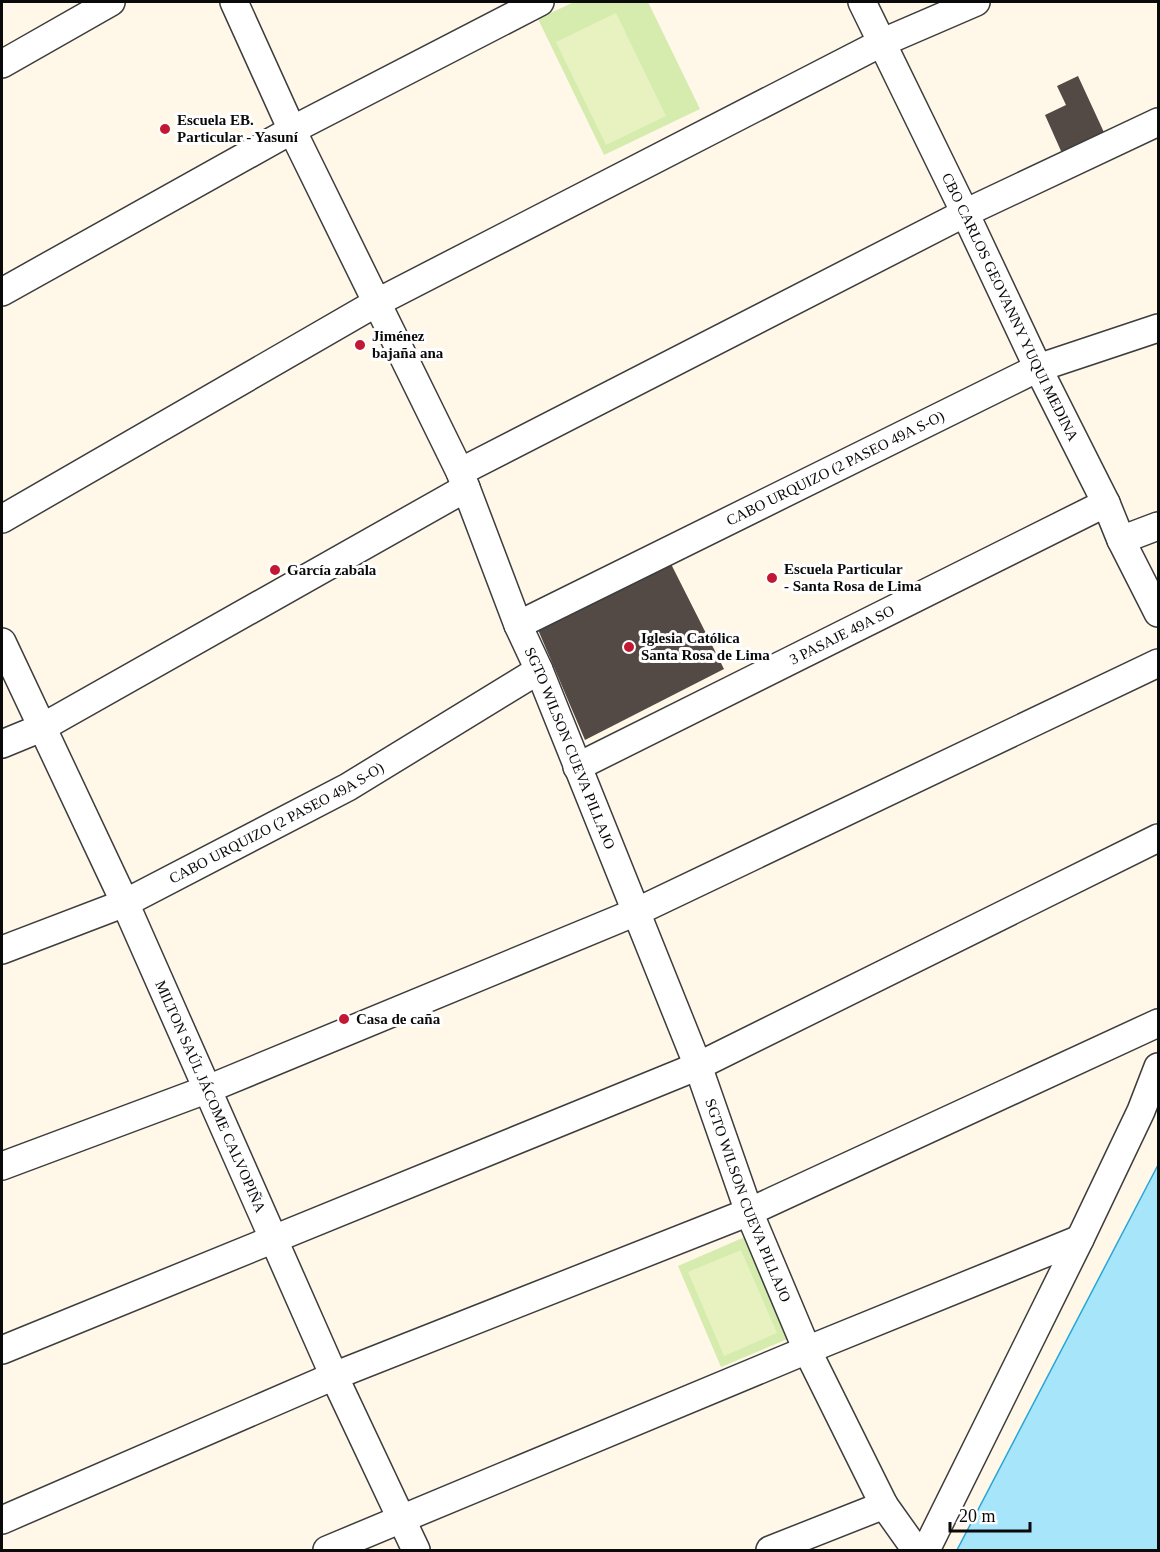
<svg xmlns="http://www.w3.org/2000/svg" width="1160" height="1552" font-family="Georgia,serif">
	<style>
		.green { fill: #d5ecae }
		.pitch { fill: #e7f2c0 }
		.water { fill: #a7e5fb; stroke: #28a6d8; stroke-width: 1.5 }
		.building { fill: #534945 }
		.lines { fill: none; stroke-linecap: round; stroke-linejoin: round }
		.minor-casing { stroke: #3d3d3d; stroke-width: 30 }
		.minor { stroke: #fff; stroke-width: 27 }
		.poi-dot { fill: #c31835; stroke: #fff; stroke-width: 2 }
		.labels { text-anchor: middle; stroke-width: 6; stroke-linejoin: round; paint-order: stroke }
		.poi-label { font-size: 15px; font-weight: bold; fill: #0a0a0a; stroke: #fff; text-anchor: start }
		.street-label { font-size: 15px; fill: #0a0a0a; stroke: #fff }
	</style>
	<rect width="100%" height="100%" fill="#fff7e7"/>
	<!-- green -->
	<path class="green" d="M574,2H648L700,109L604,155L538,19Z
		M747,1236L790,1338L721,1367L678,1266Z"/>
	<!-- pitch -->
	<path class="pitch" d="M616,13L666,116L606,145L556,42Z
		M741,1250L777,1333L724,1356L688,1272Z"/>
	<!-- water -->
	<path class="water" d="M1158,1165V1550H957Z"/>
	<!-- building -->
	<path class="building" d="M1078,76L1108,141L1065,160L1045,115L1066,105L1057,86Z
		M669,560L724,669L585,740L536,625Z"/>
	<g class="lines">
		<!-- minor casing -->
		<g class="minor-casing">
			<g id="minor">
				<path id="s1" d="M234,2L292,130L460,472L518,625L539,670L698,1066L749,1212L807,1350L884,1505L916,1550"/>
				<path id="s2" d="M862,2L965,213L1038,368L1106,503L1121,540L1158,613"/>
				<path d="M2,64L111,2"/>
				<path d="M2,292L292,130L540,2"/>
				<path d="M460,472L965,213L1158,122"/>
				<path d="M2,519L376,303L881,43L976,2"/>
				<path d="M1121,540L1158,526"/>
				<path id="s3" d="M518,625L1038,368L1158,328"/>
				<path id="s4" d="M2,642L125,903L334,1376L416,1550"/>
				<path d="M2,744L41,728L466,488"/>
				<path id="s5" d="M577,767L1106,503"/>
				<path id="s6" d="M2,950L125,903L348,787L539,670"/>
				<path d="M2,1166L208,1089L636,912L1158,663"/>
				<path d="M2,1350L698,1066L1158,838"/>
				<path d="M2,1520L334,1376L749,1212L1158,1023"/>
				<path d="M327,1550L807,1350L1080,1239"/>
				<path d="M770,1550L884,1505"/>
				<path d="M926,1550L1080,1239L1141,1111L1158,1067"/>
			</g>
		</g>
		<!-- minor -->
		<use href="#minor" class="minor"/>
	</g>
	<!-- markers -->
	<g class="poi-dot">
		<circle cx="165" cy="129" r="6"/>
		<circle cx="360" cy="345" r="6"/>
		<circle cx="275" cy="570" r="6"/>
		<circle cx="772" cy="578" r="6"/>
		<circle cx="629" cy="647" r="6"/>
		<circle cx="344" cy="1019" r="6"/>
	</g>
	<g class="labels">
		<!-- poi labels -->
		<g class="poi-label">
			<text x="177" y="125">Escuela EB.<tspan x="177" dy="17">Particular - Yasuní</tspan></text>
			<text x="372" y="341">Jiménez<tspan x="372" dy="17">bajaña ana</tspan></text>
			<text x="784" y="574">Escuela Particular<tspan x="784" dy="17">- Santa Rosa de Lima</tspan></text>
			<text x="287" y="575">García zabala</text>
			<text x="641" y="643">Iglesia Católica<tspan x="641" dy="17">Santa Rosa de Lima</tspan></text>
			<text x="356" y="1024">Casa de caña</text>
		</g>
		<!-- street labels -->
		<g class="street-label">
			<text dy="5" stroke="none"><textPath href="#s2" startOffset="339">CBO CARLOS GEOVANNY YUQUI MEDINA</textPath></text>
			<text dy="5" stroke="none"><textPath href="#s3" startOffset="354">CABO URQUIZO (2 PASEO 49A S-O)</textPath></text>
			<text dy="5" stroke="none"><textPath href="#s5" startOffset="296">3 PASAJE 49A SO</textPath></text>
			<text dy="5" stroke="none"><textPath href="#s1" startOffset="819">SGTO WILSON CUEVA PILLAJO</textPath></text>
			<text dy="5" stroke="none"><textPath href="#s6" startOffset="303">CABO URQUIZO (2 PASEO 49A S-O)</textPath></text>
			<text dy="5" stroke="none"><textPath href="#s4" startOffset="500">MILTON SAÚL JÁCOME CALVOPIÑA</textPath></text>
			<text dy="5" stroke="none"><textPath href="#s1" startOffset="1305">SGTO WILSON CUEVA PILLAJO</textPath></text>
		</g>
	</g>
	<!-- border -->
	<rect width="1160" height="1552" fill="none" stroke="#0a0a0a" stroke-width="6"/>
	<!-- scale -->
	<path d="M950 1522v9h80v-9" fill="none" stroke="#0a0a0a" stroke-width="3"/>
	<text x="959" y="1522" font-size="18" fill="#0a0a0a" stroke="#ffffff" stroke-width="4.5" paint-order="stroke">20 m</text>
</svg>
